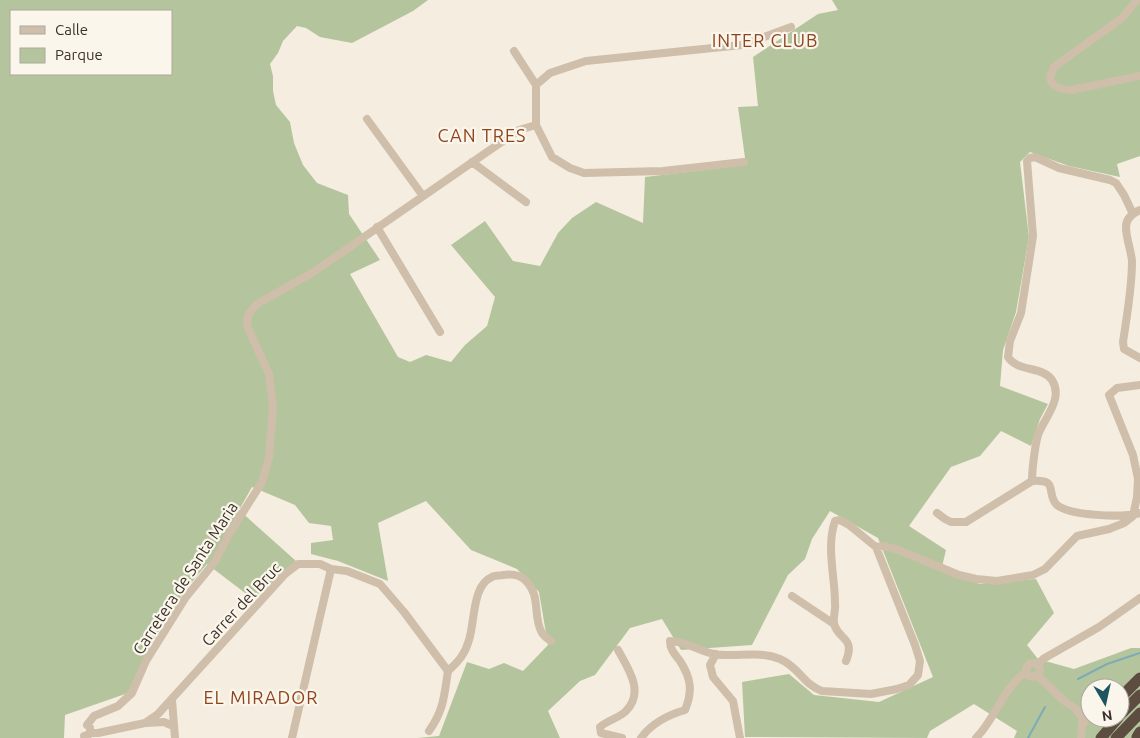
<svg xmlns="http://www.w3.org/2000/svg" width="1140" height="738" font-family="Ubuntu,sans-serif">
	<style>
		.green { fill: #b4c59d; fill-rule: evenodd }
		.lines { fill: none; stroke-linecap: round; stroke-linejoin: round }
		.stream { stroke: #7cacb4; stroke-width: 2 }
		.minor { stroke: #cebeaa; stroke-width: 8 }
		.highway { stroke: #5d4c40; stroke-width: 11 }
		.labels { text-anchor: middle; stroke-width: 4.5; stroke-linejoin: round; paint-order: stroke }
		.street-label { font-size: 16px; fill: #3b312a; stroke: #fbf6ec }
		.neighbourhood-label { font-size: 18px; letter-spacing: 1px; fill: #90441d; stroke: #fbf6ec }
	</style>
	<rect width="100%" height="100%" fill="#f5eddf"/>
	<!-- green -->
	<path class="green" d="M0,0H428L413,11L352,43L320,37L306,28L297,26L283,41L278,53L270,64L273,76V91L276,105L290,122L294,143L303,165L317,183L348,195L349,214L380,260L350,274L398,357L410,362L426,355L451,362L465,345L487,326L495,297L451,245L485,221L513,261L540,266L558,233L572,218L596,202L643,223L645,177L746,165L738,107L758,106L753,57L818,14L838,10L832,0H1140V156L1117,164L1120,177L1069,166L1030,152L1020,162L1029,237L1016,312L1003,350L1000,386L1048,404L1040,419L1031,446L1001,431L980,456L951,467L909,526L946,550L941,571L980,584L1036,579L1054,613L1027,645L1038,659L1074,669L1131,648H1140V738H1014L1017,731L974,704L930,731L927,738L745,737L742,682L789,674L814,695L879,702L933,677L878,538L830,511L812,539L805,559L788,575L752,645L681,650L662,619L630,628L595,675L580,681L548,711L560,738H417L439,736L467,662L489,669L504,663L523,671L548,645L539,592L517,569L471,550L426,501L378,523L388,581L338,561L311,554V543L333,540L331,526L309,523L295,505L252,487L239,510L296,561L253,599L207,564C173,602 148,646 128,693L65,715L64,738H0ZM11,11H171V74H11ZM1090,688H1120V718H1090Z"/>
	<g class="lines">
		<!-- stream -->
		<path class="stream" d="M1078,679L1107,664L1140,653
			M1028,738L1045,707"/>
		<!-- minor -->
		<path class="minor" d="M1137,0L1122,18L1054,67L1050,77C1052,88 1061,89 1071,90L1140,76
			M514,51L536,85
			M367,119L423,196
			M472,162L526,202
			M744,162L663,171L584,173L570,168L552,157L536,125V85L550,73L586,61L742,45L791,27
			M1140,210C1133,213 1126,218 1126,227C1126,238 1131,250 1132,261C1132,288 1127,315 1123,342L1124,349L1140,358
			M377,227L440,332
			M1032,481C1032,470 1035,445 1038,435C1044,418 1064,399 1052,380C1043,366 1017,372 1008,357L1010,341L1021,313L1033,236L1027,161L1030,158L1035,157L1059,168L1110,180L1116,183L1124,195L1133,214
			M937,513L945,519L951,522H966L1032,481C1059,479 1046,492 1056,504C1067,516 1126,518 1140,513
			M876,547L883,546L896,549L959,575L976,579L997,581L1033,575L1045,569L1077,536L1109,529L1124,523L1133,516L1137,497L1138,479L1133,455L1109,395L1117,388L1140,385
			M792,596L834,624
			M618,650C628,668 645,692 626,711C619,718 608,720 600,727L601,733L622,738
			M716,654L710,665L713,677L733,701L740,738
			M1026 670a7 7 0 1 1 14 0a7 7 0 1 1-14 0Z
			M1037,665L1043,659L1099,627L1140,598
			M448,671C459,661 465,654 469,640C475,622 472,585 492,577C495,575 500,576 503,575C511,574 519,574 525,580C542,596 532,616 542,633C544,636 548,639 551,641
			M1037,675L1064,701L1076,709L1082,717V725
			M172,700L175,738
			M146,723L164,722L173,726
			M87,725L94,716L118,706L132,693L146,661L186,597L214,563L228,536L262,482L269,458L273,406L269,374L248,328L247,321L249,313L257,304L312,273L519,130L536,125
			M91,733H98L145,723L158,714L285,574L298,564H320L331,569L347,571L380,584L404,612L448,671C444,696 444,710 429,731
			M84,736L90,734V728
			M292,738L331,569
			M641,738C651,724 668,715 685,710C693,691 691,678 680,661C675,654 670,650 670,641C686,641 698,651 714,654C736,658 758,650 780,659C799,667 804,685 822,691L871,694L897,689L909,685L918,675L920,661L915,645L876,547L849,525L840,520L835,521C826,547 835,576 835,603C836,609 833,617 834,623C837,640 856,636 846,661
			M976,738C996,718 1003,687 1027,671
			M1081,738L1082,725L1090,715"/>
		<!-- highway -->
		<path class="highway" d="M1120,698L1140,678
			M1120,715L1140,695
			M1137,737L1140,732
			M1101,738L1118,718
			M1116,738L1140,713"/>
	</g>
	<g class="labels">
		<!-- street labels -->
		<g class="street-label">
			<text transform="translate(185 578) rotate(-57)" y="6">Carretera de Santa Maria</text>
			<text transform="translate(241 604) rotate(-47)" y="6">Carrer del Bruc</text>
		</g>
		<!-- neighbourhood labels -->
		<g class="neighbourhood-label">
			<text x="765" y="47">INTER CLUB</text>
			<text x="482" y="142">CAN TRES</text>
			<text x="261" y="704">EL MIRADOR</text>
		</g>
	</g>
	<!-- legend -->
	<rect x="10" y="10" width="162" height="65" fill="#fbf6ec" stroke="#aea79e"/>
	<rect x="20" y="26" width="25" height="8" fill="#cebeaa" stroke="#aea79e"/>
	<text x="55" y="35" font-size="15" fill="#3b312a">Calle</text>
	<rect x="20" y="48" width="25" height="15" fill="#b4c59d" stroke="#aea79e"/>
	<text x="55" y="60" font-size="15" fill="#3b312a">Parque</text>
	<!-- north arrow -->
	<g transform="translate(1105 703) rotate(171)"><circle r="24" fill="#fbf6ec" stroke="#aea79e"/>
	<path d="M0-4L9 19L0 12L-9 19Z" fill="#1c5560"/>
	<text y="-8" font-size="14" font-weight="bold" text-anchor="middle" fill="#3b312a">N</text>
	</g>
</svg>
